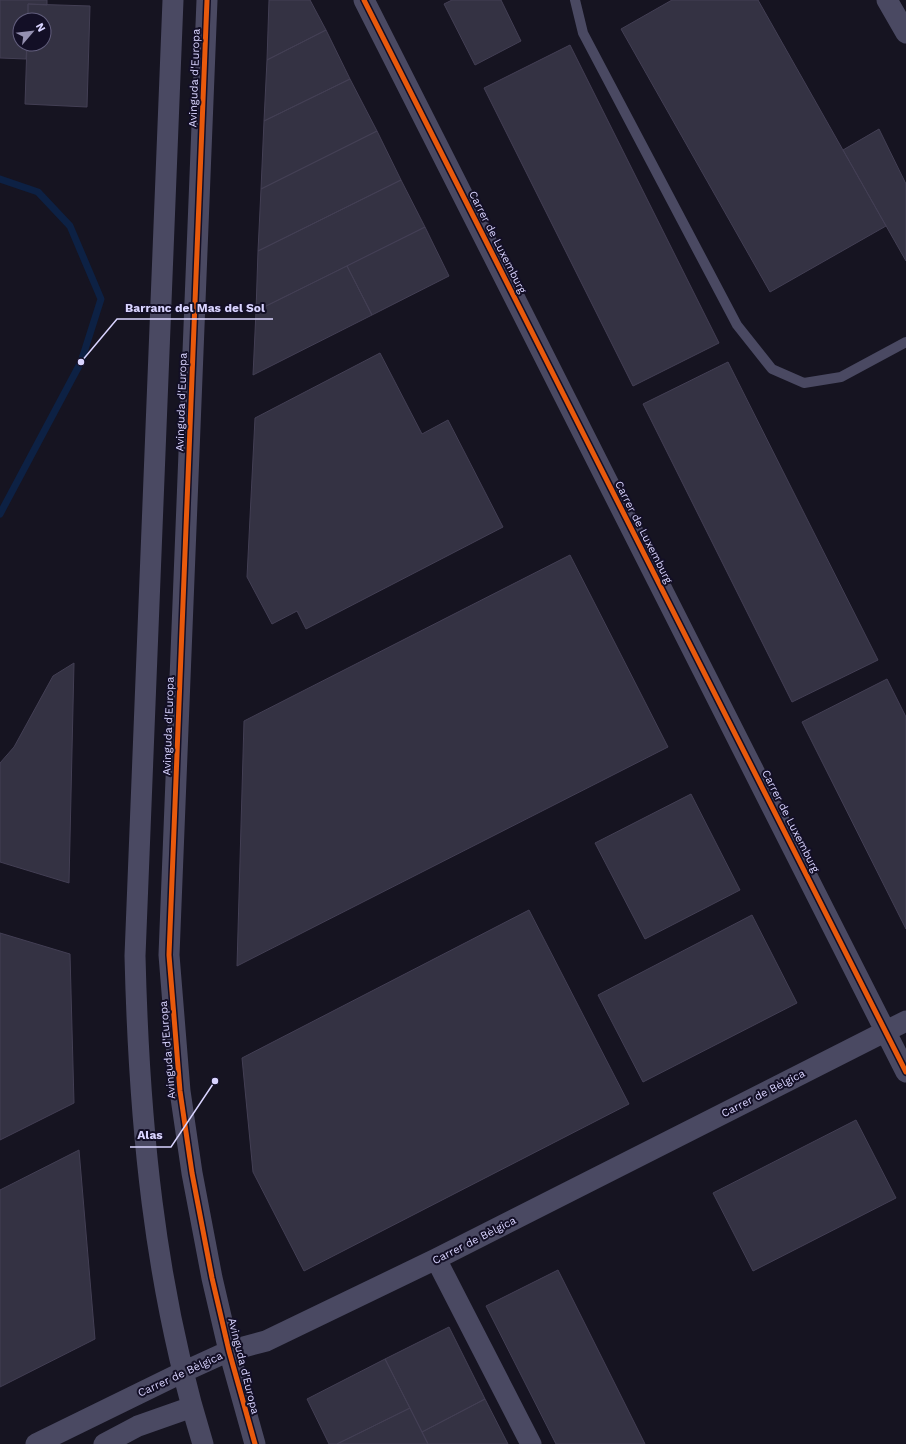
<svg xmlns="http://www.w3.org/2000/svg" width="906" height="1444" font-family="'Work Sans',sans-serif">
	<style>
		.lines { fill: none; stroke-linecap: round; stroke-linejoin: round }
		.stream { stroke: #0d2144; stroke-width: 7 }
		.building { fill: #343243; stroke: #433f54 }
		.lane { stroke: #4a4962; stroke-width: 10 }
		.street { stroke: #4a4962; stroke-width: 21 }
		.cycleway-casing { stroke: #130f26; stroke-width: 8 }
		.cycleway { stroke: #e8590c; stroke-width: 5 }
		.labels { text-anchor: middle; stroke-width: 4; stroke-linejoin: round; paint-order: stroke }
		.street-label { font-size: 11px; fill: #d9d4ff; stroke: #130f26 }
		.leader { fill: none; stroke: #d9d4ff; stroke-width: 1.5 }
		.callout-dot { fill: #d9d4ff; stroke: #130f26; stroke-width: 1.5 }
		.callout-label { font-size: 12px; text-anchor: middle; font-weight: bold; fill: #d9d4ff; stroke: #130f26; stroke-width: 4; stroke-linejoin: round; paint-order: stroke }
	</style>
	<rect width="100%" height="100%" fill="#161421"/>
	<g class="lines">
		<!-- stream -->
		<path class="stream" d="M0,179L38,192L70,226L101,299L81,362L0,514"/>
	</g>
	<!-- building -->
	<path class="building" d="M0,0H47V5L28,4V20H20V44H27L26,59L0,58Z
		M269,0H310L326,30L267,60Z
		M452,0H501L521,41L475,65L444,4Z
		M672,0H758L886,226L770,292L621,29Z
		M28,4L90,6L87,107L25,104L27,44H44V20H28Z
		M326,30L350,79L264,121L267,60Z
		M570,45L719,343L633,386L484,88Z
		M350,79L377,131L261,189L264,121Z
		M879,129L906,184V261L843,150Z
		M377,131L401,180L258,251L261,189Z
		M401,180L425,227L256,311L258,251Z
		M425,227L449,276L372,315L347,266Z
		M347,266L372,315L253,375L256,311Z
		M380,353L422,434L448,420L503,527L306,629L297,611L272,624L247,577L255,418Z
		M728,362L878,660L792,702L643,404Z
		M570,555L668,747L237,966L244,721Z
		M74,663L69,883L0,862V763L14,747L53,676Z
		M887,679L906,717V929L802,722Z
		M691,794L740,890L645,939L595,843Z
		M529,910L629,1104L304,1271L253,1172L242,1058Z
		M752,915L797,1003L643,1082L598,995Z
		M0,933L70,954L74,1103L0,1140Z
		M856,1120L896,1198L753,1271L713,1193Z
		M79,1150L95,1339L0,1387V1190Z
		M558,1270L645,1444H556L486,1306Z
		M449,1327L485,1399L422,1432L385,1359Z
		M385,1359L410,1408L337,1444H329L307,1399Z
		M485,1399L508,1444H428L422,1432Z
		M410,1408L428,1444H337Z"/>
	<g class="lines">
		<!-- lane -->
		<path class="lane" d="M575,0L583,33L737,325L772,369L804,383L841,377L906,342"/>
		<!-- street -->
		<path class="street" d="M173,0L135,956C139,1121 154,1286 203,1444
			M207,0L169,955L180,1091L192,1173L212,1278L229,1351L255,1444
			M364,0L906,1072
			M887,0L906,33
			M436,1259L531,1444
			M36,1444L183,1372L229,1351L266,1341L436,1259L906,1021
			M104,1444L138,1426L192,1407"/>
		<!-- cycleway casing -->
		<g class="cycleway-casing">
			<path id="cycleway" d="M207,0L169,955L180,1091L192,1173L212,1278L229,1351L255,1444
				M364,0L906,1072"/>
		</g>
		<!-- cycleway -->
		<use href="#cycleway" class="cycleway"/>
	</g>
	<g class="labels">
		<!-- street labels -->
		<g class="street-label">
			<text transform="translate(194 78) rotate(-88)" y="4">Avinguda d'Europa</text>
			<text transform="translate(498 242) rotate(63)" y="4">Carrer de Luxemburg</text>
			<text transform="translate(181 402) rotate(-88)" y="4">Avinguda d'Europa</text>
			<text transform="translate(644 532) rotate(63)" y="4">Carrer de Luxemburg</text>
			<text transform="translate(168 726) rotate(-88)" y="4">Avinguda d'Europa</text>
			<text transform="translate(791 821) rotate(63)" y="4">Carrer de Luxemburg</text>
			<text transform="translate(167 1050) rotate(-95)" y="4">Avinguda d'Europa</text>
			<text transform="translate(763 1093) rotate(-27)" y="4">Carrer de Bèlgica</text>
			<text transform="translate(474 1240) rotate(-27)" y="4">Carrer de Bèlgica</text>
			<text transform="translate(244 1366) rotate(76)" y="4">Avinguda d'Europa</text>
			<text transform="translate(180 1374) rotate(-25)" y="4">Carrer de Bèlgica</text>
		</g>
	</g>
	<!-- callouts -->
	<path class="leader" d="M81 362L117 319H273M215 1081L171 1147H130"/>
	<g class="callout-dot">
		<circle cx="81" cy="362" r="4"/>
		<circle cx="215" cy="1081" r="4"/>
	</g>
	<g class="callout-label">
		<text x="195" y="312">Barranc del Mas del Sol</text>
		<text x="150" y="1139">Alas</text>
	</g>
	<!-- north arrow -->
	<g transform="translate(32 32) rotate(62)"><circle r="19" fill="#130f26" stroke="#625e7d"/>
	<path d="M0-3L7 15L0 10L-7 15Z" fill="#9591b1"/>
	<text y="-6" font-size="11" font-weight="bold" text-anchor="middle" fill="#d9d4ff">N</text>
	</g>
</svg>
